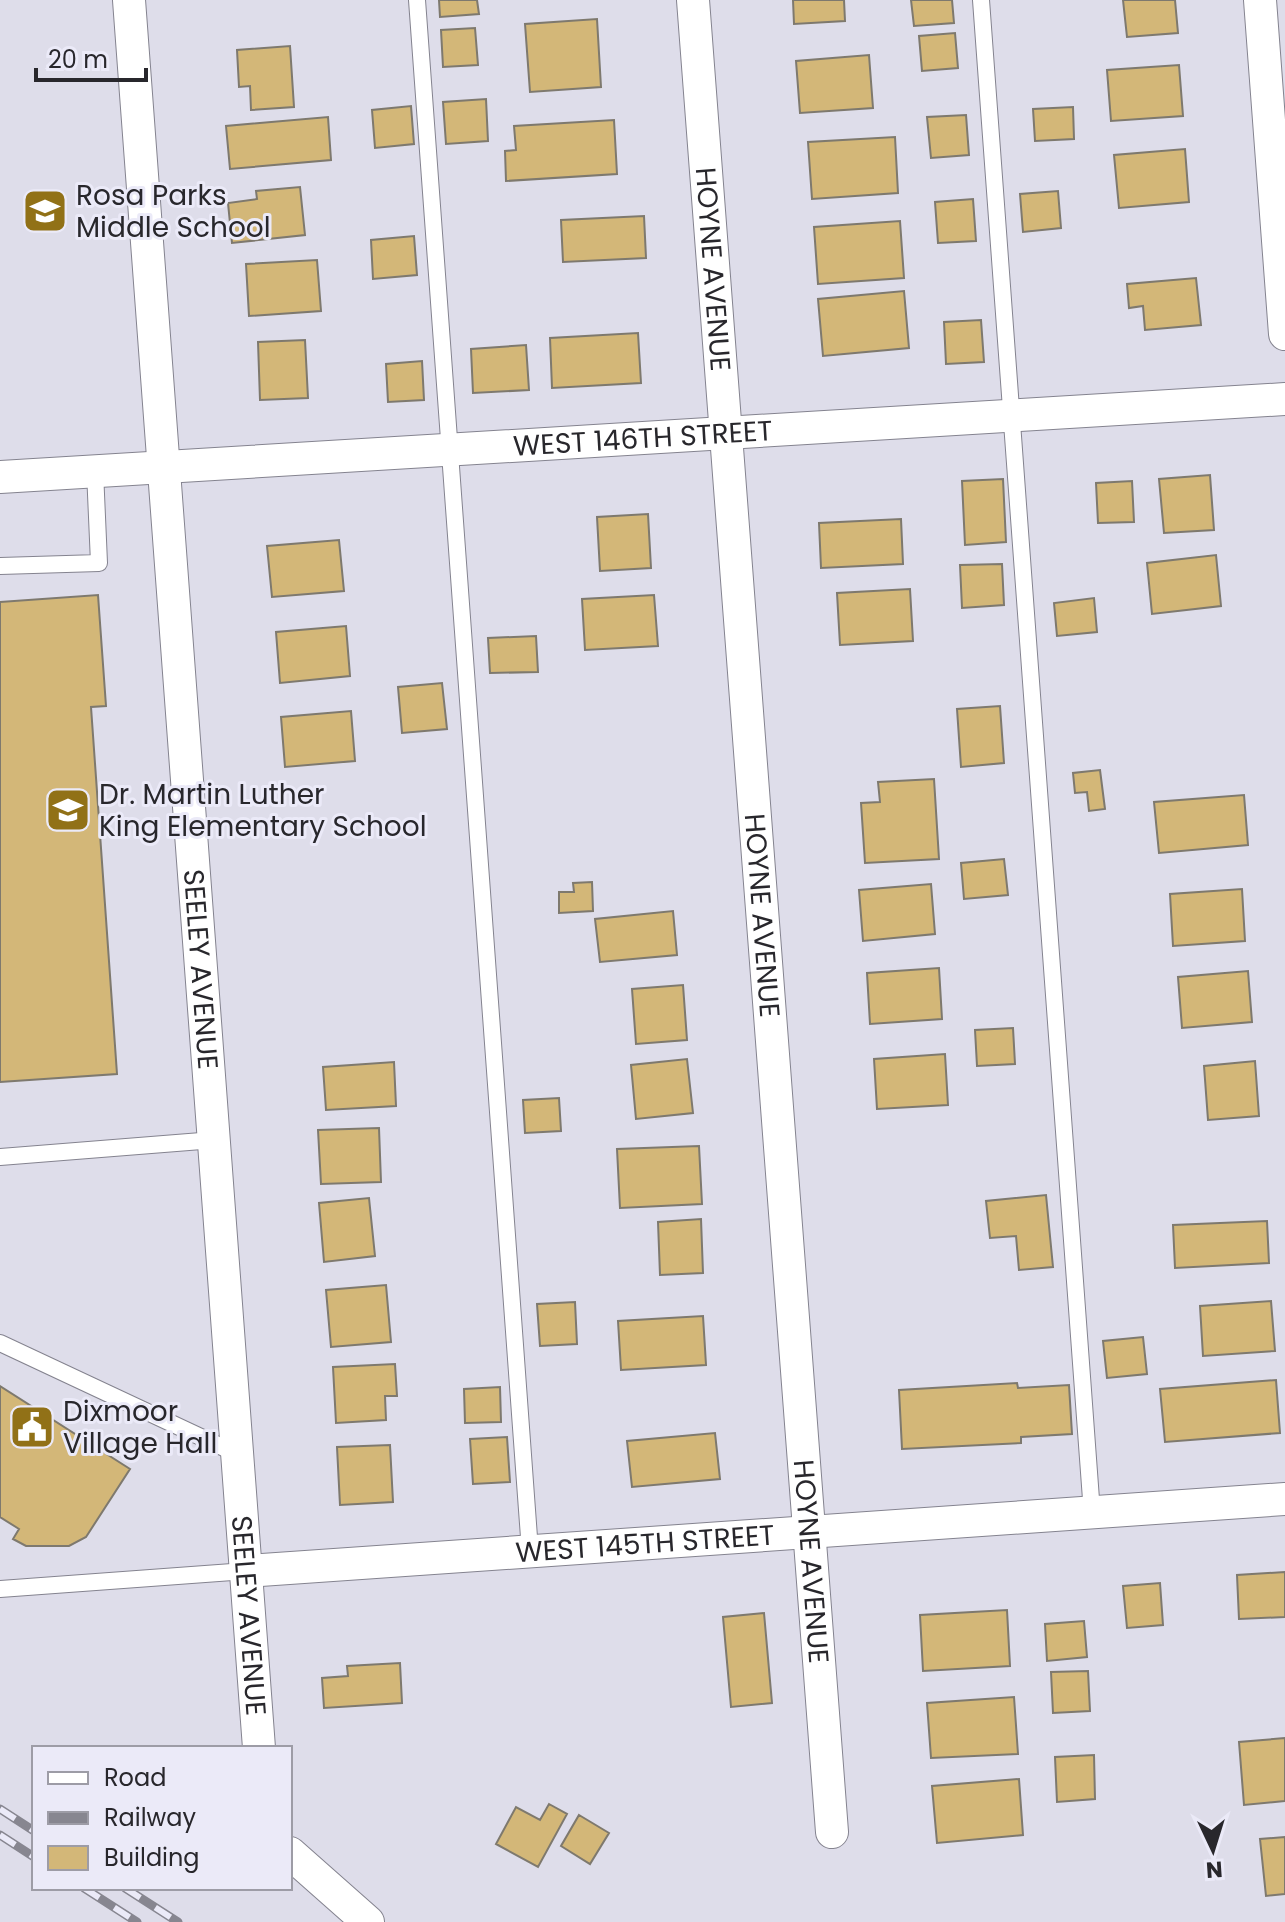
<svg xmlns="http://www.w3.org/2000/svg" width="1285" height="1922" font-family="Poppins,sans-serif">
	<style>
		.building { fill: #d3b778; stroke: #7e796e; stroke-width: 2 }
		.lines { fill: none; stroke-linecap: round; stroke-linejoin: round }
		.lane-casing { stroke: #84838f; stroke-width: 18 }
		.street-casing { stroke: #84838f; stroke-width: 34 }
		.lane { stroke: #fff; stroke-width: 16 }
		.street { stroke: #fff; stroke-width: 32 }
		.rail-casing { stroke: #878690; stroke-width: 9 }
		.rail { stroke: #ebeaf8; stroke-width: 6; stroke-dasharray: 18; stroke-linecap: butt }
		.labels { text-anchor: middle; stroke-width: 6; stroke-linejoin: round; paint-order: stroke }
		.poi-label { font-size: 28px; fill: #28272c; stroke: #ebeaf8; text-anchor: start }
		.street-label { font-size: 28px; fill: #28272c; stroke: #ebeaf8 }
	</style>
	<rect width="100%" height="100%" fill="#deddea"/>
	<!-- building -->
	<path class="building" d="M439,0H477L479,14L440,17Z
		M793,0H844L845,21L794,24Z
		M911,0H952L954,23L914,26Z
		M1123,0H1175L1178,33L1127,37Z
		M597,19L601,87L530,92L525,24Z
		M475,28L478,65L443,67L441,30Z
		M955,33L958,68L922,71L919,36Z
		M290,46L294,107L251,110L250,86L239,87L237,50Z
		M869,55L873,108L800,113L796,61Z
		M1179,65L1183,116L1111,121L1107,70Z
		M486,99L488,141L446,144L443,102Z
		M411,106L414,144L375,148L372,110Z
		M1073,107L1074,139L1035,141L1033,109Z
		M966,115L969,155L931,158L927,117Z
		M328,117L331,160L230,169L226,126Z
		M614,120L617,174L506,181L505,151L516,150L514,126Z
		M895,137L898,193L812,199L808,142Z
		M1185,149L1189,202L1119,208L1114,155Z
		M300,187L305,235L232,243L228,203L257,199L256,191Z
		M1058,191L1061,228L1023,232L1020,194Z
		M973,199L976,241L938,243L935,202Z
		M644,216L646,258L563,262L561,220Z
		M900,221L904,278L818,284L814,227Z
		M414,236L417,275L373,279L371,240Z
		M317,260L321,311L249,316L246,264Z
		M1196,278L1201,325L1145,330L1143,306L1129,308L1127,284Z
		M904,291L909,348L823,356L818,299Z
		M981,320L984,362L946,364L944,322Z
		M638,333L641,383L552,388L550,338Z
		M305,340L308,398L260,400L258,342Z
		M526,345L529,390L473,393L471,349Z
		M422,361L424,400L388,402L386,364Z
		M1210,475L1214,530L1164,533L1159,479Z
		M1003,479L1006,542L965,545L962,481Z
		M1132,481L1134,522L1098,523L1096,483Z
		M648,514L651,568L600,571L597,517Z
		M901,519L903,564L821,568L819,523Z
		M339,540L344,591L272,597L267,546Z
		M1216,555L1221,606L1152,614L1147,563Z
		M1002,564L1004,605L962,608L960,565Z
		M910,589L913,641L840,645L837,593Z
		M98,595L106,706L91,707L117,1074L0,1082V602Z
		M654,595L658,646L585,650L582,599Z
		M1094,598L1097,632L1057,636L1054,603Z
		M346,626L350,676L280,683L276,632Z
		M536,636L538,672L490,673L488,638Z
		M442,683L447,729L402,733L398,687Z
		M1000,706L1004,763L961,767L957,709Z
		M351,711L355,761L285,767L281,717Z
		M1100,770L1105,809L1089,811L1087,792L1075,793L1073,773Z
		M934,779L939,859L865,863L861,803L880,802L878,782Z
		M1244,795L1248,845L1159,853L1154,802Z
		M1004,859L1008,895L964,899L961,863Z
		M592,882L593,911L559,913V892H574L573,883Z
		M931,884L935,934L863,941L859,890Z
		M1242,889L1245,941L1173,946L1170,894Z
		M673,911L677,955L600,962L595,919Z
		M939,968L942,1019L870,1024L867,973Z
		M1248,971L1252,1022L1182,1028L1178,977Z
		M683,985L687,1040L636,1044L632,989Z
		M1013,1028L1015,1064L977,1066L975,1030Z
		M945,1054L948,1105L877,1109L874,1059Z
		M687,1059L693,1113L636,1119L631,1065Z
		M1255,1061L1259,1116L1208,1120L1204,1066Z
		M394,1062L396,1106L326,1110L323,1067Z
		M559,1098L561,1131L525,1133L523,1100Z
		M379,1128L381,1182L321,1184L318,1130Z
		M699,1146L702,1204L620,1208L617,1149Z
		M1046,1195L1053,1267L1019,1270L1016,1236L990,1238L986,1201Z
		M369,1198L375,1256L324,1262L319,1203Z
		M701,1219L703,1273L660,1275L658,1222Z
		M1267,1221L1269,1263L1175,1268L1173,1225Z
		M386,1285L391,1342L331,1347L326,1290Z
		M1271,1301L1275,1351L1203,1356L1200,1306Z
		M575,1302L577,1344L540,1346L537,1304Z
		M703,1316L706,1365L621,1370L618,1321Z
		M1143,1337L1147,1374L1107,1378L1103,1341Z
		M395,1364L397,1396H385L386,1420L336,1423L333,1367Z
		M1276,1380L1280,1433L1165,1442L1160,1389Z
		M1017,1383L1018,1388L1069,1385L1072,1434L1021,1437V1443L902,1449L899,1390Z
		M0,1386L130,1469L86,1537L69,1546H26L13,1539L19,1529L0,1517Z
		M500,1387L501,1422L465,1423L464,1389Z
		M715,1433L720,1479L632,1487L627,1441Z
		M507,1437L510,1482L473,1484L470,1439Z
		M390,1445L393,1502L340,1505L337,1447Z
		M1285,1572V1617L1239,1619L1237,1575Z
		M1160,1583L1163,1625L1127,1628L1123,1586Z
		M1007,1610L1010,1666L923,1671L920,1615Z
		M764,1613L772,1703L731,1707L723,1617Z
		M1084,1621L1087,1657L1047,1661L1045,1624Z
		M400,1663L402,1703L324,1708L322,1678L348,1676L347,1666Z
		M1088,1671L1090,1711L1053,1713L1051,1672Z
		M1014,1697L1018,1754L931,1758L927,1703Z
		M1285,1738V1801L1244,1805L1239,1742Z
		M1094,1755L1095,1799L1057,1802L1055,1757Z
		M1019,1779L1023,1835L937,1843L932,1786Z
		M549,1804L567,1814L538,1867L496,1844L516,1807L540,1820Z
		M579,1815L609,1833L590,1864L561,1846Z
		M1285,1837V1894L1266,1896L1260,1839Z"/>
	<g class="lines">
		<!-- lane casing -->
		<g class="lane-casing">
			<path id="lane" d="M417,0L530,1551
				M981,0L1092,1513
				M0,566L99,563L95,471
				M0,1157L214,1140
				M0,1343L237,1454
				M0,1589L246,1571"/>
		</g>
		<!-- street casing -->
		<g class="street-casing">
			<g id="street">
				<path id="s1" d="M129,0L259,1748"/>
				<path id="s2" d="M693,0L832,1832"/>
				<path d="M1260,0L1285,334"/>
				<path id="s3" d="M0,477L1285,399"/>
				<path id="s4" d="M246,1571L1285,1499"/>
				<path d="M290,1853L368,1922"/>
			</g>
		</g>
		<!-- lane -->
		<use href="#lane" class="lane"/>
		<!-- street -->
		<use href="#street" class="street"/>
		<!-- rail casing -->
		<g class="rail-casing">
			<path id="rail" d="M0,1809L34,1831
				M0,1835L34,1857
				M84,1888L137,1922
				M125,1888L178,1922"/>
		</g>
		<!-- rail -->
		<use href="#rail" class="rail"/>
	</g>
	<!-- icons -->
	<defs>
		<g id="school-square" transform="scale(2.3)"><rect x="-9" y="-9" width="18" height="18" rx="4" fill="#917117" stroke="#ebeaf8"/><path d="M0-5L7-2L0 1L-7-2ZM-4 1L0 2.5L4 1V4Q0 6-4 4Z" fill="#fff"/></g>
		<g id="civic-square" transform="scale(2.3)"><rect x="-9" y="-9" width="18" height="18" rx="4" fill="#917117" stroke="#ebeaf8"/><path d="M-.6-6.5H3V-4.5H.6V-3L4-1V1h2V6H-6V1h2V-1L-.6-3ZM-1.2 2.5V6h2.4V2.5Z" fill="#fff"/></g>
	</defs>
	<g fill-rule="evenodd">
		<use href="#school-square" x="45" y="211"/>
		<use href="#school-square" x="68" y="810"/>
		<use href="#civic-square" x="32" y="1427"/>
	</g>
	<g class="labels">
		<!-- poi labels -->
		<g class="poi-label">
			<text x="76" y="205">Rosa Parks<tspan x="76" dy="32">Middle School</tspan></text>
			<text x="99" y="804">Dr. Martin Luther<tspan x="99" dy="32">King Elementary School</tspan></text>
			<text x="63" y="1421">Dixmoor<tspan x="63" dy="32">Village Hall</tspan></text>
		</g>
		<!-- street labels -->
		<g class="street-label">
			<text dy="10" stroke="none"><textPath href="#s2" startOffset="270">HOYNE AVENUE</textPath></text>
			<text dy="10" stroke="none"><textPath href="#s3" startOffset="644">WEST 146TH STREET</textPath></text>
			<text dy="10" stroke="none"><textPath href="#s2" startOffset="918">HOYNE AVENUE</textPath></text>
			<text dy="10" stroke="none"><textPath href="#s1" startOffset="972">SEELEY AVENUE</textPath></text>
			<text dy="10" stroke="none"><textPath href="#s4" startOffset="400">WEST 145TH STREET</textPath></text>
			<text dy="10" stroke="none"><textPath href="#s2" startOffset="1566">HOYNE AVENUE</textPath></text>
			<text dy="10" stroke="none"><textPath href="#s1" startOffset="1620">SEELEY AVENUE</textPath></text>
		</g>
	</g>
	<!-- legend -->
	<rect x="32" y="1746" width="260" height="144" fill="#ebeaf8" stroke="#9d9ca6" stroke-width="2"/>
	<rect x="48" y="1772" width="40" height="12" fill="#ffffff" stroke="#9d9ca6" stroke-width="2"/>
	<text x="104" y="1786" font-size="24" fill="#28272c">Road</text>
	<rect x="48" y="1812" width="40" height="12" fill="#878690" stroke="#9d9ca6" stroke-width="2"/>
	<text x="104" y="1826" font-size="24" fill="#28272c">Railway</text>
	<rect x="48" y="1846" width="40" height="24" fill="#d3b778" stroke="#9d9ca6" stroke-width="2"/>
	<text x="104" y="1866" font-size="24" fill="#28272c">Building</text>
	<!-- north arrow -->
	<g transform="translate(1213 1850) rotate(176)" stroke="#ebeaf8" stroke-width="6" paint-order="stroke">
	<path d="M0-6L14 30L0 20L-14 30Z" fill="#28272c"/>
	<text y="-12" font-size="22" font-weight="bold" text-anchor="middle" fill="#28272c">N</text>
	</g>
	<!-- scale -->
	<path d="M36 68v12h110v-12" fill="none" stroke="#28272c" stroke-width="4"/>
	<text x="48" y="68" font-size="24" fill="#28272c" stroke="#ebeaf8" stroke-width="6" paint-order="stroke">20 m</text>
</svg>
